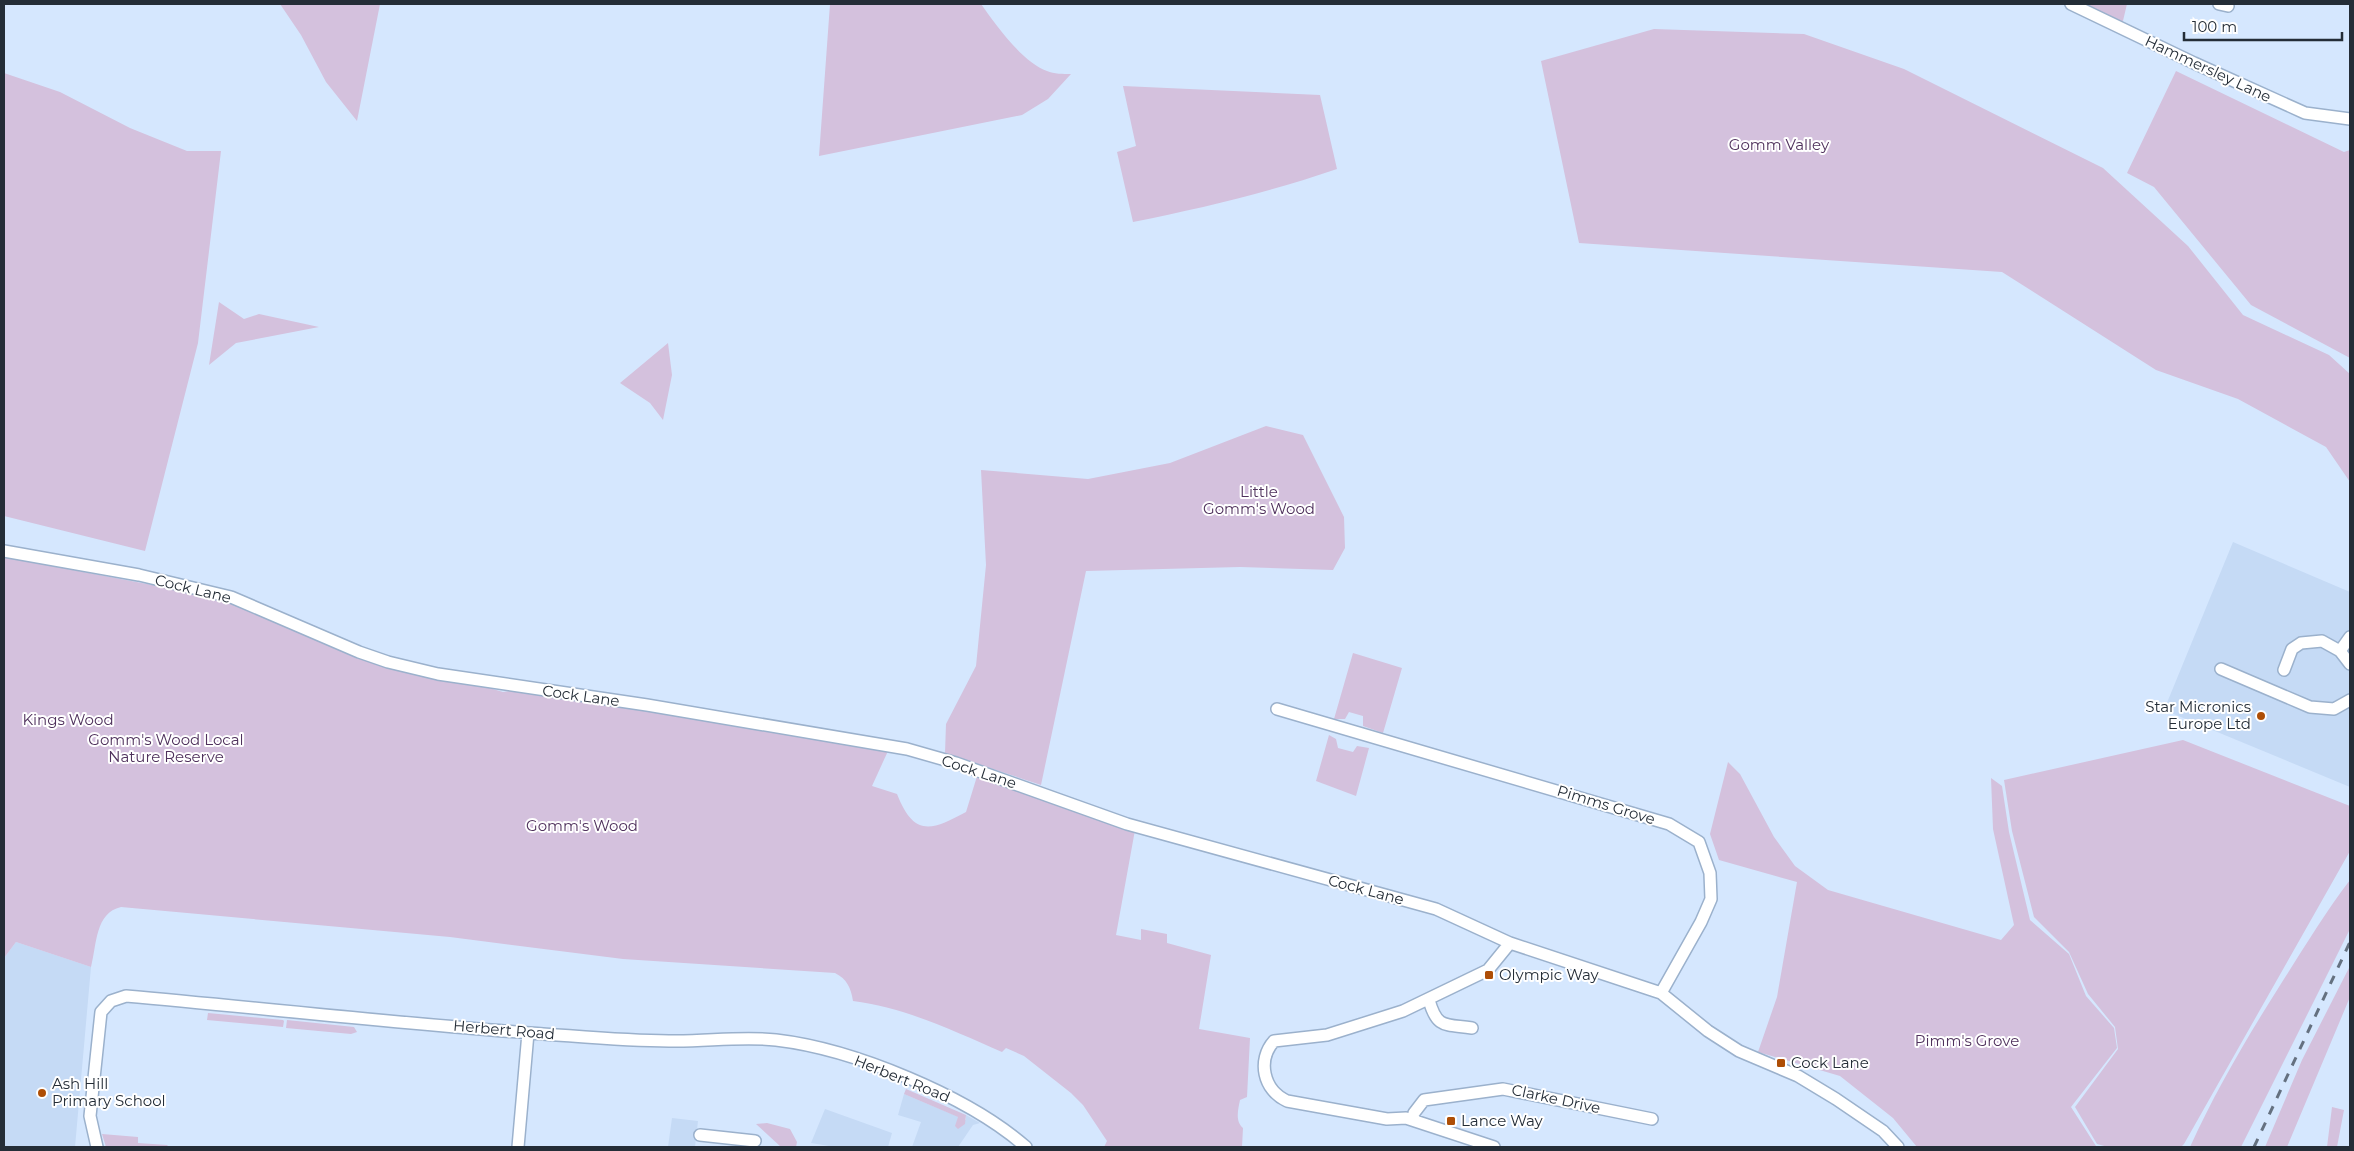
<svg xmlns="http://www.w3.org/2000/svg" width="2354" height="1151" font-family="Montserrat,sans-serif">
	<style>
		.built { fill: #c5daf5 }
		.green { fill: #d4c1dd }
		.lines { fill: none; stroke-linecap: round; stroke-linejoin: round }
		.street-casing { stroke: #9bb1cc; stroke-width: 14 }
		.street { stroke: #fff; stroke-width: 11 }
		.rail { stroke: #657180; stroke-width: 3; stroke-dasharray: 9 9; stroke-linecap: butt }
		.poi-dot { fill: #ae4e06; stroke: #fff; stroke-width: 2 }
		.labels { text-anchor: middle; stroke-width: 4; stroke-linejoin: round; paint-order: stroke }
		.street-label { font-size: 15px; fill: #242d37; stroke: #fff }
		.park-label { font-size: 15px; fill: #4f315c; stroke: #fff }
		.poi-label { font-size: 15px; fill: #242d37; stroke: #fff; text-anchor: start }
	</style>
	<rect width="100%" height="100%" fill="#d5e7fe"/>
	<!-- built -->
	<path class="built" d="M2233,542L2350,592V787L2164,710Z
		M16,942L91,967L75,1147H4V958Z
		M904,1094L966,1120V1115L980,1123L973,1125L958,1147H912L921,1122L898,1115Z
		M825,1109L892,1133L888,1147H835L811,1143Z
		M672,1118L698,1121L695,1147H668Z"/>
	<!-- green -->
	<path class="green" d="M280,4H380L357,121L326,82L301,35Z
		M830,4H981C995,24 1023,63 1047,71C1054,74 1063,74 1071,74L1048,99L1022,115L819,156Z
		M2079,4H2127L2122,25Z
		M1654,29L1804,34L1904,69L2103,168L2188,246L2243,315L2329,355L2350,374V482L2326,447L2238,399L2156,370L2002,272L1579,243L1541,61Z
		M2176,71L2344,152L2350,150V358L2251,305L2154,187L2127,173Z
		M4,73L60,92L130,128L187,151H221L198,343L145,551L4,516Z
		M1123,86L1320,95L1337,169C1270,192 1203,208 1133,222L1117,152L1136,146Z
		M219,302L244,319L259,314L319,327L236,343L209,365Z
		M668,343L672,375L663,420L650,403L620,383Z
		M1266,426L1303,435L1344,517L1345,548L1333,570L1240,567L1086,571L1041,785L945,753L946,724L976,666L986,565L981,470L1088,479L1170,463Z
		M4,557L232,600L316,637L503,692L517,690L557,695L724,724L775,729L793,736L888,751L872,786L897,794C914,837 931,831 966,812L978,773L1135,830L1116,935L1141,940V929L1167,934V943L1211,955L1199,1029L1250,1038L1247,1097L1240,1100C1238,1110 1235,1121 1243,1128L1242,1147H1104L1107,1141L1083,1105L1071,1093L1024,1056L1006,1048L1002,1052C956,1032 904,1007 853,1001C851,988 847,979 835,973L623,959L450,937L121,907C95,913 97,944 91,967L16,942L4,958Z
		M1353,653L1402,668L1383,733L1363,726V716L1349,712L1345,719H1334Z
		M1329,735L1336,739L1338,748L1353,752L1357,746L1369,748L1356,796L1316,781Z
		M2183,740L2350,806V851L2184,1144L2181,1147H2108L2097,1144L2075,1107L2118,1049L2115,1027L2088,994L2069,952L2034,917L2012,831L2004,780Z
		M1728,762L1740,774L1774,837L1795,866L1828,890L2001,940L2014,925L1993,829L1991,778L2002,786L2009,832L2030,920L2069,954L2086,996L2114,1028L2117,1048L2071,1107L2096,1146L2099,1147H1917L1893,1118L1840,1076L1758,1052L1777,997L1797,882L1719,860L1710,834Z
		M2350,880V929L2241,1147H2190C2215,1092 2246,1039 2279,987C2302,951 2324,914 2350,880Z
		M2350,966V997L2287,1147H2265L2302,1060Z
		M208,1013L283,1020L284,1021L283,1027L207,1020Z
		M287,1020L354,1027L357,1032L351,1034L286,1028Z
		M906,1089L966,1115L965,1124L958,1129L955,1126L958,1117L904,1094Z
		M2332,1107L2344,1110L2337,1147H2327Z
		M767,1123L790,1129L797,1142L796,1147H781L756,1124Z
		M102,1134L138,1137V1143L167,1145L169,1147H106Z"/>
	<g class="lines">
		<!-- street casing -->
		<g class="street-casing">
			<path id="street" d="M2071,4L2194,63L2305,113L2350,119
				M2219,4L2228,6
				M4,551L139,575L231,597L359,652L388,662L438,674L647,705L907,749L956,763L1127,824L1436,909L1510,943L1661,993L1708,1031L1739,1051L1798,1076L1836,1099L1883,1131L1898,1147
				M2340,651L2350,637
				M2221,669L2310,707L2334,709L2350,700
				M2284,670L2292,649L2301,643L2322,641L2340,651L2350,664
				M1277,709L1669,824L1699,842L1710,873L1711,899L1701,922L1661,993
				M1429,1000C1437,1029 1445,1024 1472,1028
				M1413,1120L1414,1113L1424,1100L1503,1089L1652,1119
				M700,1135L755,1141
				M97,1147L90,1116L101,1012L111,1001L126,996C261,1008 395,1023 530,1033C576,1036 623,1041 669,1041C705,1042 740,1036 776,1040C853,1049 968,1096 1026,1147
				M518,1147L528,1033
				M1494,1147L1406,1118L1387,1119L1287,1101C1263,1090 1257,1060 1274,1041L1327,1035L1403,1011L1488,970L1510,943"/>
		</g>
		<!-- street -->
		<use href="#street" class="street"/>
		<!-- rail -->
		<path class="rail" d="M2254,1147L2350,942"/>
	</g>
	<!-- markers -->
	<g class="poi-dot">
		<circle cx="2261" cy="716" r="5"/>
		<rect x="1484" y="970" width="10" height="10" rx="2.5"/>
		<rect x="1776" y="1058" width="10" height="10" rx="2.5"/>
		<circle cx="42" cy="1093" r="5"/>
		<rect x="1446" y="1116" width="10" height="10" rx="2.5"/>
	</g>
	<g class="labels">
		<!-- street labels -->
		<g class="street-label">
			<text transform="translate(2208 69) rotate(25)" y="5">Hammersley Lane</text>
			<text transform="translate(193 589) rotate(14)" y="5">Cock Lane</text>
			<text transform="translate(581 696) rotate(8)" y="5">Cock Lane</text>
			<text transform="translate(979 772) rotate(18)" y="5">Cock Lane</text>
			<text transform="translate(1606 805) rotate(17)" y="5">Pimms Grove</text>
			<text transform="translate(1366 890) rotate(15)" y="5">Cock Lane</text>
			<text transform="translate(504 1030) rotate(5)" y="5">Herbert Road</text>
			<text transform="translate(902 1079) rotate(22)" y="5">Herbert Road</text>
			<text transform="translate(1556 1099) rotate(12)" y="5">Clarke Drive</text>
		</g>
		<!-- park labels -->
		<g class="park-label">
			<text x="1779" y="150">Gomm Valley</text>
			<text x="1259" y="497">Little<tspan x="1259" dy="17">Gomm's Wood</tspan></text>
			<text x="68" y="725">Kings Wood</text>
			<text x="166" y="745">Gomm's Wood Local<tspan x="166" dy="17">Nature Reserve</tspan></text>
			<text x="582" y="831">Gomm's Wood</text>
			<text x="1967" y="1046">Pimm's Grove</text>
		</g>
		<!-- poi labels -->
		<g class="poi-label">
			<text x="2251" y="712" text-anchor="end">Star Micronics<tspan x="2251" dy="17">Europe Ltd</tspan></text>
			<text x="1499" y="980">Olympic Way</text>
			<text x="1791" y="1068">Cock Lane</text>
			<text x="52" y="1089">Ash Hill<tspan x="52" dy="17">Primary School</tspan></text>
			<text x="1461" y="1126">Lance Way</text>
		</g>
	</g>
	<!-- border -->
	<rect width="2354" height="1151" fill="none" stroke="#242d37" stroke-width="10"/>
	<!-- scale -->
	<path d="M2184 32v8h158v-8" fill="none" stroke="#242d37" stroke-width="2.5"/>
	<text x="2192" y="32" font-size="15" fill="#242d37" stroke="#ffffff" stroke-width="4" paint-order="stroke">100 m</text>
</svg>
